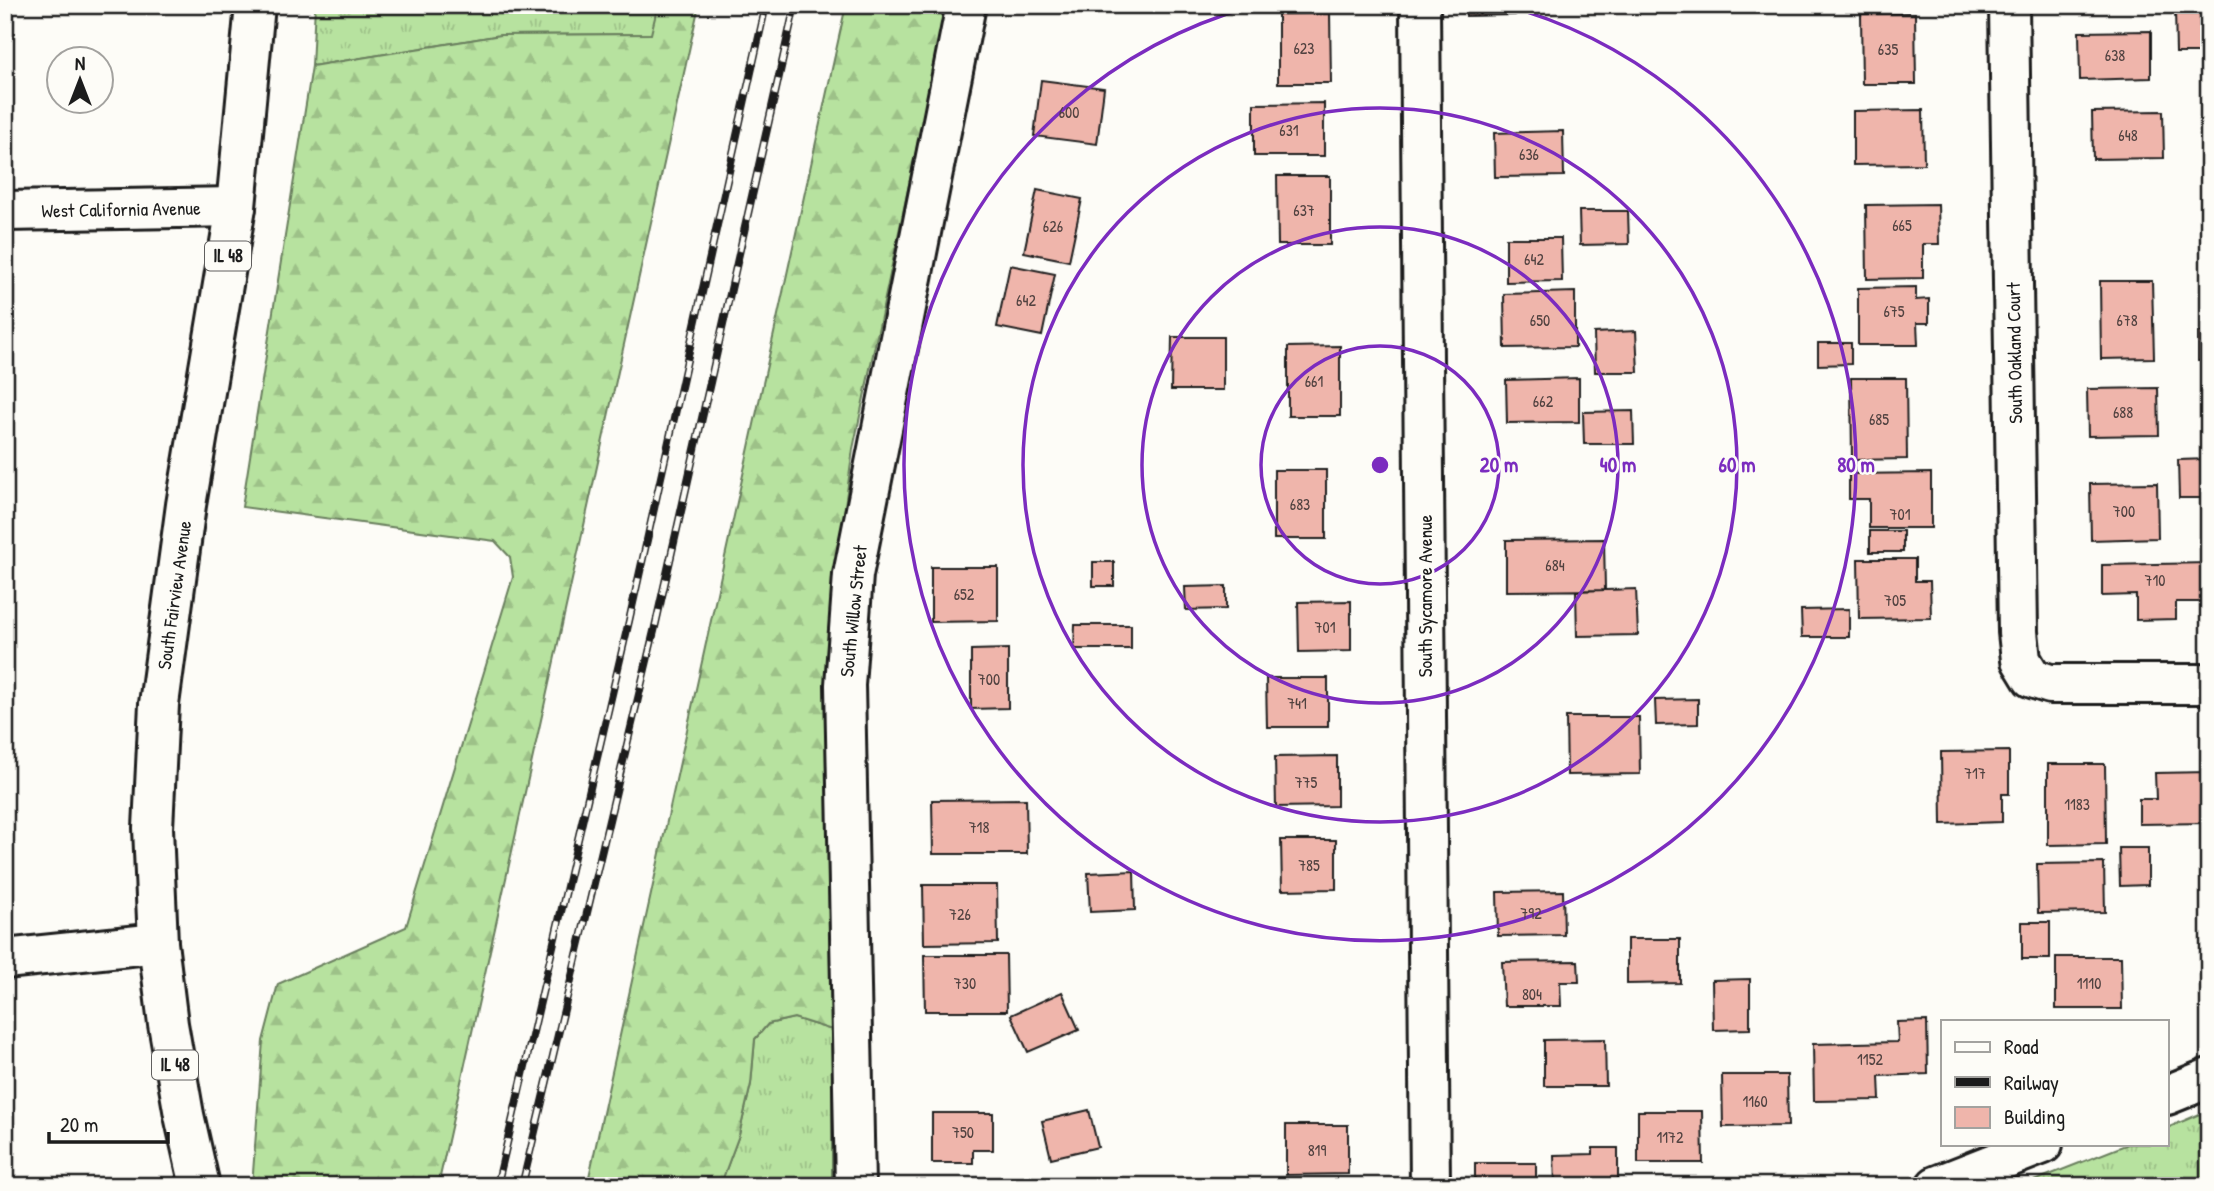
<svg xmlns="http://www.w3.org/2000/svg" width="2214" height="1191" font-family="'Patrick Hand',sans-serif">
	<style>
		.grass { fill: url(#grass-tufts); stroke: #6a7f5e; stroke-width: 2 }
		.forest { fill: url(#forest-firs); stroke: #6a7f5e; stroke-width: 2 }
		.building { fill: #efb5ab; stroke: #1c1c1c; stroke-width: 2 }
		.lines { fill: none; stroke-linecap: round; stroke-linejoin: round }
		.minor-casing { stroke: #1c1c1c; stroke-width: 44 }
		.tertiary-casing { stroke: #1c1c1c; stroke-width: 44 }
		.primary-casing { stroke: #1c1c1c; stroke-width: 44 }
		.minor { stroke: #fdfcf7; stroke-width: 38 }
		.tertiary { stroke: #fdfcf7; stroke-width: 38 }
		.primary { stroke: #fdfcf7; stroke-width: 38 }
		.rail-casing { stroke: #1c1c1c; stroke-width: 8 }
		.rail { stroke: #fdfcf7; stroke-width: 5; stroke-dasharray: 16; stroke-linecap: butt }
		.ring { fill: none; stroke: #7b2cbf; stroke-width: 3.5 }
		.labels { text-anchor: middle; stroke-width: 5; stroke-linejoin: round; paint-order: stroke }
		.number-label { font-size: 16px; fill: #514240 }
		.shield { fill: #fdfcf7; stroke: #605f5e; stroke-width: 2 }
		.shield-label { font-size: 18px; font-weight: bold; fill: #1c1c1c }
		.street-label { font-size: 19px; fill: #1c1c1c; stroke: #fdfcf7 }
		.centre { fill: #7b2cbf; stroke: #fdfcf7; stroke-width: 3.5 }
		.ring-label { font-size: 21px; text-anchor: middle; font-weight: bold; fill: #7b2cbf; stroke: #fdfcf7; stroke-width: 5; stroke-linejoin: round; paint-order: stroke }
	</style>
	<defs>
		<pattern id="grass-tufts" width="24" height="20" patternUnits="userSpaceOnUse" patternTransform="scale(1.75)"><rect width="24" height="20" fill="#b7e29f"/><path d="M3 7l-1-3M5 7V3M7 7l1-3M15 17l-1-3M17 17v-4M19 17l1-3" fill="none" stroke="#9dc188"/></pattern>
		<pattern id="forest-firs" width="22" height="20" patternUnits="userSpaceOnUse" patternTransform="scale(1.75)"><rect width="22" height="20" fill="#b7e29f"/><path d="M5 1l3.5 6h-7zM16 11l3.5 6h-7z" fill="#9dc188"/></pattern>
	</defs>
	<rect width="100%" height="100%" fill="#fdfcf7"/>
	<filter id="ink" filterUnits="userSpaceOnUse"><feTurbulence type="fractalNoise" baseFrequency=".0143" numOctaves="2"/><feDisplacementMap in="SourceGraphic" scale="14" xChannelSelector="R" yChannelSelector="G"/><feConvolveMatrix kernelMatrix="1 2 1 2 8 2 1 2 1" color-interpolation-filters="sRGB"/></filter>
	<g filter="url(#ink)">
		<!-- grass -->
		<path class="grass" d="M315,5H658L652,34L501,35L312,66Z
			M794,1018L832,1030V1186H720L739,1135L751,1084L755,1039L768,1024Z
			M2209,1110V1186H2021L2128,1144H2167V1128Z"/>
		<!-- forest -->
		<path class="forest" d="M658,5H699L438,1186H252L263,1041L278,984L406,927L513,577L510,557L495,541L242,507L312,66L501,35L651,34Z
			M846,5H947L853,449L831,606L829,758L832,1030L794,1018L768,1024L755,1039L751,1084L739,1135L720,1186H587Z"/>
		<!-- building -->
		<path class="building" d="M1466,5H1515V15L1466,16Z
			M2175,9H2209V53H2176Z
			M1330,13L1331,83H1278V14Z
			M1915,13L1916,84H1862L1861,14Z
			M2151,31V78L2080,80L2079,32Z
			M1041,80L1104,88L1097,144L1034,136Z
			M1324,103V156H1254V104Z
			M1923,110L1924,164L1853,165V111Z
			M2163,111L2164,158L2093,159L2092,112Z
			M1563,131L1564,176L1495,177L1494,133Z
			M1277,176H1330V245H1278Z
			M1037,190L1082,199L1069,261L1024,252Z
			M1938,204L1939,244H1923V278L1867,279L1866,205Z
			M1579,211H1628L1629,244L1580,245Z
			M1506,238H1561L1562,281L1506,282Z
			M1010,265L1055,274L1042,336L997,327Z
			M2100,281H2152L2154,358L2101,359Z
			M1916,287V300L1929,299V323H1917L1918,345H1858V288Z
			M1575,292V347L1505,348L1504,294Z
			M1636,331L1638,372H1595L1594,333Z
			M2198,332H2209V361H2198Z
			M1172,337H1223V390H1171Z
			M1818,343H1851V364L1818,365Z
			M1340,346V416H1288V347Z
			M1579,378V422L1507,423L1506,380Z
			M1851,378H1906L1907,459L1852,460Z
			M2158,388L2159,435L2088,436L2087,389Z
			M1633,411L1634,444H1584L1583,412Z
			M2209,459V498H2179L2178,460Z
			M1274,470H1326V539H1274Z
			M1931,473V528H1869V499H1849V474Z
			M2157,483L2158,538L2091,540L2090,484Z
			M1870,531H1903V552H1870Z
			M1604,539L1605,590L1506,591V540Z
			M1858,559H1915V581H1930L1931,618L1859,619Z
			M1093,562H1114V586H1093Z
			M2209,563V602H2176V619L2136,620V595L2102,596V565Z
			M931,567H998V621L931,622Z
			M1226,586V609L1186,610L1185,587Z
			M1636,589L1638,635L1577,636L1576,591Z
			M1351,601V651L1299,652L1298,602Z
			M1849,609V637H1802L1801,610Z
			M1075,625H1131V649H1074Z
			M1008,649V708L971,709V650Z
			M1266,678H1328V727H1267Z
			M1698,699V724L1656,725L1655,700Z
			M1566,717H1639L1640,774L1567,775Z
			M2009,751V794H2002V822L1942,824L1941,752Z
			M1337,756V806L1276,807L1275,757Z
			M2048,764H2105L2106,844L2048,845Z
			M2209,772V823L2139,824V799H2156L2155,773Z
			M1026,799L1027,854H933L932,800Z
			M1281,840H1336V889L1282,890Z
			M2119,848H2148V885L2120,886Z
			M2104,863L2105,912L2038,913L2037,864Z
			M1134,871L1135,910L1090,912L1088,873Z
			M923,885H997L998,943L924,944Z
			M1563,891L1564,935L1498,936L1497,892Z
			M2022,922H2050V959H2022Z
			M1627,939H1680V983L1627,984Z
			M924,955H1006L1007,1011H925Z
			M2056,957H2121L2122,1009H2056Z
			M1578,961L1579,982H1560L1561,1006H1504L1502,962Z
			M1750,979V1029L1713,1030L1712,980Z
			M1062,992L1079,1030L1028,1052L1011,1015Z
			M1927,1021L1928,1074L1879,1076L1880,1100L1814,1101L1813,1044L1898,1042L1897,1022Z
			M1605,1039L1606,1086H1544V1040Z
			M1722,1075H1787L1788,1126L1723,1127Z
			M1089,1110L1098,1147L1051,1158L1042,1121Z
			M1638,1111H1702L1703,1163H1638Z
			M932,1113H993V1150H973V1163H932Z
			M1286,1125H1348V1174L1286,1175Z
			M1593,1148H1618V1186H1555L1554,1155L1593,1154Z
			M1475,1163H1536V1186H1475Z"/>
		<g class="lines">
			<!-- minor casing -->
			<g class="minor-casing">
				<path id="minor" d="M1420,5L1430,1186
					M2009,5L2018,632L2021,660L2032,678L2050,684H2209
					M5,211L236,207
					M5,959L158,943
					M855,1186L845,685L853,575L966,5"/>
			</g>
			<!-- tertiary casing -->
			<g class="tertiary-casing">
				<path id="tertiary" d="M2167,1095L2209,1078
					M1936,1186L2043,1144"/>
			</g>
			<!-- primary casing -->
			<g class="primary-casing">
				<path id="primary" d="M200,1186L184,1115L168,1024L158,943L153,828L159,704L186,505L236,207L255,5"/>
			</g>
			<!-- minor -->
			<use href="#minor" class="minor"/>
			<!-- tertiary -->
			<use href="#tertiary" class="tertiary"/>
			<!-- primary -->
			<use href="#primary" class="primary"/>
			<!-- rail casing -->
			<g class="rail-casing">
				<path id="rail" d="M497,1186L629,621L766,5
					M522,1186L655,627L795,5"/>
			</g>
			<!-- rail -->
			<use href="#rail" class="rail"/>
		</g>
	</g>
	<!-- distance rings -->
	<g class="ring">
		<circle cx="1380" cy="465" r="119"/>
		<circle cx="1380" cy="465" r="238"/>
		<circle cx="1380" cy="465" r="357"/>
		<path d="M1507 6A476 476 0 1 1 1253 6"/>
	</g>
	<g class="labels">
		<!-- number labels -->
		<g class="number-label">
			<text x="1304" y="54">623</text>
			<text x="1888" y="55">635</text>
			<text x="2115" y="61">638</text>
			<text x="1069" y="118">600</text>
			<text x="1289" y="136">631</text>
			<text x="2128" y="141">648</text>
			<text x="1529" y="160">636</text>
			<text x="1304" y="216">637</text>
			<text x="1902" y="231">665</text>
			<text x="1053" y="232">626</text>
			<text x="1534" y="265">642</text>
			<text x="1026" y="306">642</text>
			<text x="1894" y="317">675</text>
			<text x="1540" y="326">650</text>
			<text x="2127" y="326">678</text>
			<text x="1314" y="387">661</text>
			<text x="1543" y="407">662</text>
			<text x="2123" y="418">688</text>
			<text x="1879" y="425">685</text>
			<text x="1300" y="510">683</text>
			<text x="2124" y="517">700</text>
			<text x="1900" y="520">701</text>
			<text x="1555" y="571">684</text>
			<text x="2155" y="586">710</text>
			<text x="964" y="600">652</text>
			<text x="1895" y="606">705</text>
			<text x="1325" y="633">701</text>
			<text x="989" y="685">700</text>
			<text x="1297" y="709">741</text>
			<text x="1975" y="779">717</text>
			<text x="1306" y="788">775</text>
			<text x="2077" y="810">1183</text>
			<text x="979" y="833">718</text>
			<text x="1309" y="871">785</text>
			<text x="1531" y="919">792</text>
			<text x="960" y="920">726</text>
			<text x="965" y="989">730</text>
			<text x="2089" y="989">1110</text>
			<text x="1532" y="1000">804</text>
			<text x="1870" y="1065">1152</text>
			<text x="1755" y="1107">1160</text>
			<text x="963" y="1138">750</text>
			<text x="1670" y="1143">1172</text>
			<text x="1317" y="1156">819</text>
		</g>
		<!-- shield labels -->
		<g class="shield">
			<rect x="205" y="241.5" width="46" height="29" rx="5"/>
			<rect x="152" y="1050.5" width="46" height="29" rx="5"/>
		</g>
		<g class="shield-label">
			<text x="228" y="262">IL 48</text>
			<text x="175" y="1071">IL 48</text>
		</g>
		<!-- street labels -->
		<g class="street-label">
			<text transform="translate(121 209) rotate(-1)" y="7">West California Avenue</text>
			<text transform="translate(2014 353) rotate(-91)" y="7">South Oakland Court</text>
			<text transform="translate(174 595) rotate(-82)" y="7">South Fairview Avenue</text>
			<text transform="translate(1425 596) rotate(-90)" y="7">South Sycamore Avenue</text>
			<text transform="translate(853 611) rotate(-84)" y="7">South Willow Street</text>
		</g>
	</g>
	<circle cx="1380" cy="465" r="10" class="centre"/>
	<g class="ring-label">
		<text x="1499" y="472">20 m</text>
		<text x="1618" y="472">40 m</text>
		<text x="1737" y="472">60 m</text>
		<text x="1856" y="472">80 m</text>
	</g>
	<!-- margin -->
	<rect width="2214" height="1191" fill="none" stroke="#fdfcf7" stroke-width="28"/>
	<rect x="14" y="14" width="2186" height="1163" fill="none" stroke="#1c1c1c" stroke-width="2.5" filter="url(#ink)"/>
	<!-- legend -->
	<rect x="1941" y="1020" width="228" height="126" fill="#fdfcf7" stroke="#a3a29f" stroke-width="2"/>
	<rect x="1955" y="1042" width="35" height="10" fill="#fdfcf7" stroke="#a3a29f" stroke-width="2"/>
	<text x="2004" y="1054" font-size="21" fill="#1c1c1c">Road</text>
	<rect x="1955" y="1077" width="35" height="10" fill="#1c1c1c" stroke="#a3a29f" stroke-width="2"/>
	<text x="2004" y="1090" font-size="21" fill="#1c1c1c">Railway</text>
	<rect x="1955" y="1107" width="35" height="21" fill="#efb5ab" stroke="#a3a29f" stroke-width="2"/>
	<text x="2004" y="1124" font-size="21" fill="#1c1c1c">Building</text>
	<!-- north arrow -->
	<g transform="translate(80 80)"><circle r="33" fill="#fdfcf7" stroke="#a3a29f" stroke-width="2"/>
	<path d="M0-5L12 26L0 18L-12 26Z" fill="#1c1c1c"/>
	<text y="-10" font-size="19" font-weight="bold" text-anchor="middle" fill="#1c1c1c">N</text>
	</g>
	<!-- scale -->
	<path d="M49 1132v10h119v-10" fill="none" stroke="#1c1c1c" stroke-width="3.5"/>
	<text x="60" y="1132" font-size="21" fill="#1c1c1c" stroke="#fdfcf7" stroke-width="5" paint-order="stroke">20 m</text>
</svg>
